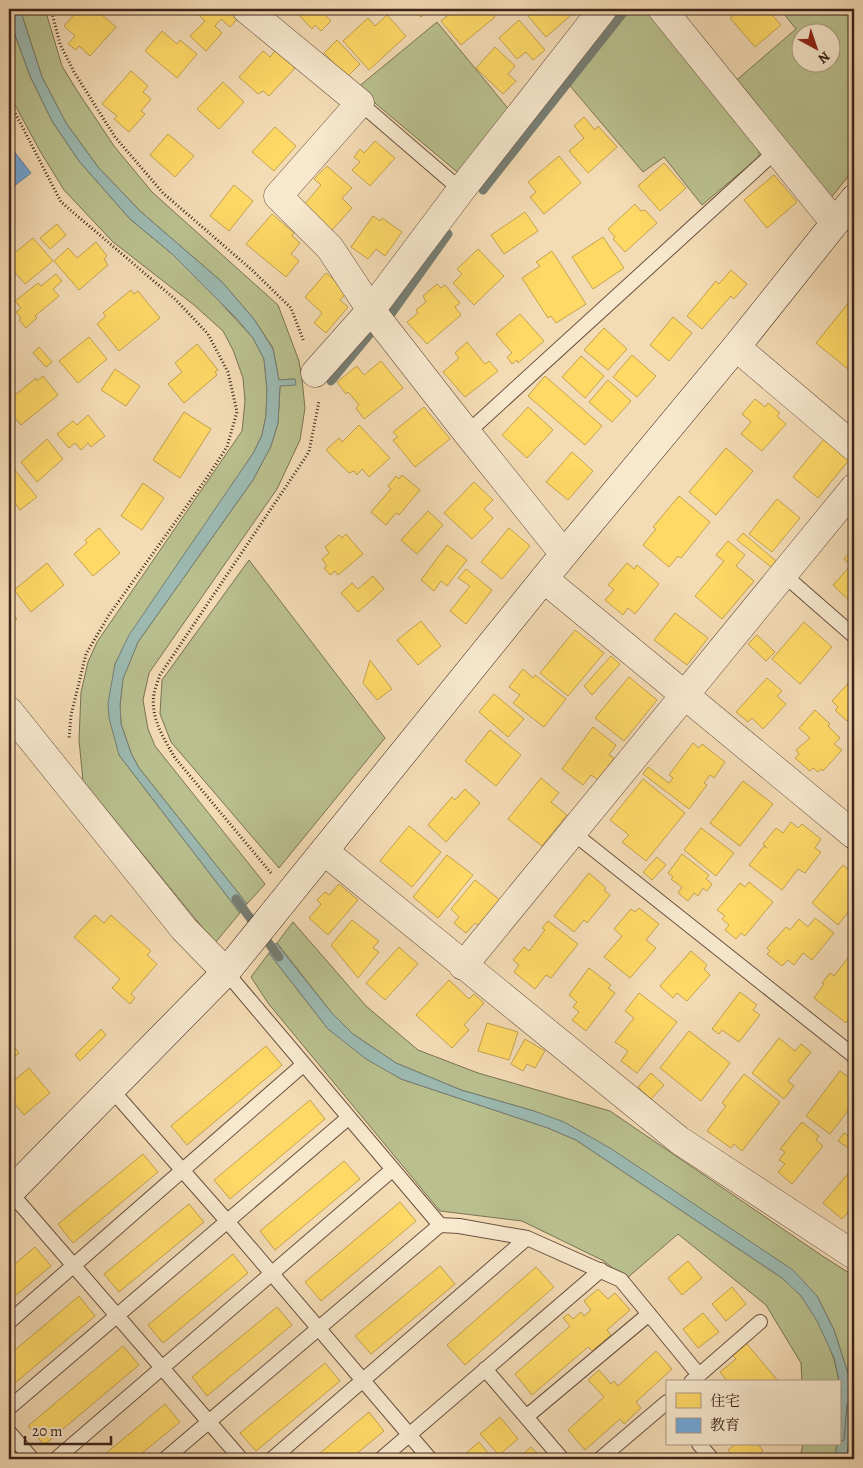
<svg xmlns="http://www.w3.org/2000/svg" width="863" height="1468" font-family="Alegreya,'Noto Serif JP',serif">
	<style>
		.green { fill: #b9c08e; stroke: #7a7253; fill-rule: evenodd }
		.water { fill: #9cbab2; stroke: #767e74 }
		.homes { fill: #ffd966; stroke: #c4a24f }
		.schools { fill: #6fa8dc; stroke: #6080a1 }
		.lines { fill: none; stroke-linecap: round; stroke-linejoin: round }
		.shore { stroke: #6c6e65; stroke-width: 1 }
		.stream { stroke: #767e74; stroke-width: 9 }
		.lane-casing { stroke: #6a513f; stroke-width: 16 }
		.street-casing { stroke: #6a513f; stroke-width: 29 }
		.secondary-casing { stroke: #3c2318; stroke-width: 29 }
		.path { stroke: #3c2318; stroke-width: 3; stroke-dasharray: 1 2.5; stroke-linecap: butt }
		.lane { stroke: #f7e8ce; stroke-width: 14 }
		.street { stroke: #f7e8ce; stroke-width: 28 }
		.secondary { stroke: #f7e8ce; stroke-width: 28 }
	</style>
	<rect width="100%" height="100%" fill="#f3dbb4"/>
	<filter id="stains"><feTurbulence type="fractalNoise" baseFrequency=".004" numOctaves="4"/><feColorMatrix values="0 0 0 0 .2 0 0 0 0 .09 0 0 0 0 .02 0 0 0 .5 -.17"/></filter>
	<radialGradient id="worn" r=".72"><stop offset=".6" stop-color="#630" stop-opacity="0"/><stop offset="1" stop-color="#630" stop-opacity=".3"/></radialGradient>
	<!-- green -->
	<path class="green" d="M20,9H45L62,66L76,89L114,146L152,192L278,305L299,361L302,379L305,408L300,440L277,489L149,673L143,700L148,729L155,746L265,884L247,904L139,768L131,753L121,724L120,705L123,678L130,661L138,642L253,480L271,446L278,423L280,386L294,379L279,380L273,348L254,319L222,282L140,211L98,167L66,123L42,77Z
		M613,9H652L759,144V157L702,205L664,157L643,172L560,74Z
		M780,9H854V169L830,199L732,84L796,29ZM800,32H830V62H800Z
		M9,18L30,76L52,121L79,161L130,219L171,253L208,289L253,338L264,359L267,389L266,416L262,435L254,452L115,664L119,755L240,913L215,943L83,781L79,740L81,692L88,662L97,642L242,431L245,401L243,378L233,350L223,331L194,305L113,242L64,190L40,151L9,94Z
		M437,22L511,112L462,176L357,88Z
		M249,560L385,738L279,868L171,742L160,714L162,680Z
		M293,922L366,1006L418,1050L478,1073L610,1111L824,1257L854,1276V1459H846L851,1430L853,1389L834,1330L817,1296L534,1111L461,1090L396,1063L353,1034L331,1012L277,943Z
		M269,953L328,1029L401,1079L548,1128L576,1140L782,1278C788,1283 796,1289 801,1296C831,1333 847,1386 839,1432V1382H802L801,1363L766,1305L678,1234L626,1279L604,1261L522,1221L440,1211L268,1003L251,977Z
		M803,1444H837L835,1459H800Z"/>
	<!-- water -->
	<path class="water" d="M9,9H20L42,77L66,123L98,167L140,211L222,282L254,319L273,349L279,380L295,379L296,385L280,386L278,423L271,446L253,480L138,642L130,662L123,679L120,705L121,724L131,753L139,768L247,904L240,913L119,755L109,718L108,703L115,664L129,635L254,452L262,435L266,416L267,389L264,359L253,338L237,319L171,253L130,219L79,161L52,121L30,76L9,18Z
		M276,943L331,1012L353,1034L396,1063L461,1090L534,1111L564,1122L610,1148L793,1270L817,1296L834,1330L853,1389L851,1430L846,1459H835L837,1444H839L841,1390L834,1358L817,1321L801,1296L782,1278L576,1140L548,1128L401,1079L366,1059L328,1029L269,953Z"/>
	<!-- homes -->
	<path class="homes" d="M79,9H95L116,27L90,56L79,46L76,50L68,44L75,36L64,26Z
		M197,9H230L239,17L230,27L221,19L215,26L222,33L206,51L190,36L205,21L195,11Z
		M298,9H334L326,16L331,21L321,31L315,25L312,29L295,11Z
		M412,9H429L421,17Z
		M456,9H489L495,17L461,45L441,21Z
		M536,9H578L546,37L528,16Z
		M741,9H767L781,25L755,47L730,18Z
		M387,15L406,36L369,70L343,41L368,18L375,26Z
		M519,20L545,50L533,60L526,52L517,59L499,38Z
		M162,31L177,44L180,40L197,54L177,78L145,51Z
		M337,40L360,64L347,77L324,53Z
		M495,47L515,66L508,74L516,81L503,94L476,68Z
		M276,50L295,68L269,96L263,91L258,94L239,77L263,51L270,57Z
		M131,71L148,86L143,92L151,99L141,111L145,114L129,132L114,119L117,116L102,104Z
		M223,82L244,102L219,129L197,109Z
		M584,117L595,130L598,126L617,147L588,173L569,151L584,138L574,126Z
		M275,127L296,146L274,171L252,152Z
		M168,134L194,156L175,177L150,155Z
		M375,141L395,158L370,186L352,170L360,162L354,157L360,149L364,153Z
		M559,156L581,183L544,214L530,197L536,192L528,182Z
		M664,163L686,188L660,211L638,186Z
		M327,166L352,188L342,198L352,208L331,231L303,206L321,185L314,179Z
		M774,175L797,202L767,228L744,200Z
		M234,185L253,201L229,231L210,216Z
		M635,204L641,211L645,210L657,223L625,252L613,239L615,237L608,229Z
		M525,212L538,231L504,254L491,235Z
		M272,214L294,233L292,236L300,243L291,254L299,261L286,277L246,244Z
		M373,216L380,221L382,218L402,232L385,256L376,249L368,259L351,247Z
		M57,224L66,235L50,249L40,238Z
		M603,237L624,268L593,289L572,257Z
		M33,238L53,261L25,284L9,265V260L13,256L12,255Z
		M96,242L107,256L104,259L108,265L79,290L54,261L68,248L77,258Z
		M478,249L504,276L474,305L453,283L462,274L457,269Z
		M552,251L586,304L556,323L551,316L548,318L522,278L540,266L536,262Z
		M731,270L747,284L734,299L731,296L702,329L687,316L716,281L719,284Z
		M326,273L348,291L340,300L348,307L326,333L314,323L322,313L305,297Z
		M56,274L62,281L53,289L59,296L35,316L37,318L26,328L19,320L21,318L16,312L21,308L15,301L38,283L41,286Z
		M437,284L441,288L445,285L460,303L455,307L461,315L427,344L407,322L418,313L416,310L426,302L423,296Z
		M131,290L134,294L138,291L160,318L119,351L97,324L106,316L103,313Z
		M854,296V361L848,369L816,343Z
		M520,314L544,341L518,363L517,360L512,364L507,357L512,353L496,334Z
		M673,317L692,333L669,361L650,345Z
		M604,328L627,349L608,370L584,350Z
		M89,337L107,359L78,383L59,361Z
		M467,342L485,364L489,361L498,371L465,397L443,372L459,358L455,353Z
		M197,344L218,370L215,372L217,375L184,403L168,384L182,372L175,363Z
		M39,347L52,362L46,367L33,353Z
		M632,355L656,376L637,397L613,377Z
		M581,356L604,376L585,398L562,377Z
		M381,361L403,388L364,419L356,408L359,405L348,392L346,394L337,382L357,366L364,375Z
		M115,369L140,386L126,406L101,390Z
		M43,376L58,395L21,425L9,411V400L36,378L37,381Z
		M545,376L602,426L585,445L528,396Z
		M608,380L631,401L612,422L589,402Z
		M755,399L765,407L768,403L780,413L777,416L786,424L762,451L741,434L751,422L742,414Z
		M424,407L450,439L415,467L393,440L398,437L393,432Z
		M528,407L553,430L527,458L502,435Z
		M184,412L211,429L180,478L153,460Z
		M88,415L105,436L91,447L88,443L81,450L75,443L69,448L57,434L73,421L77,425Z
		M359,425L390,458L369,477L362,469L357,475L354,471L349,473L326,450L339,438L342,442Z
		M47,439L63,459L37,482L21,462Z
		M824,439L849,460L818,498L793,477Z
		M726,448L753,471L716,515L689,492Z
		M572,452L593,471L568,500L546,482Z
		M9,463L37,497L20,510L11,498L9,500Z
		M402,475L420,490L399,515L396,513L386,525L371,512L391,489L388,486L396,476L399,479Z
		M474,482L493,500L484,509L493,518L472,539L444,513Z
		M143,483L164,498L142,530L121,516Z
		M679,496L710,522L681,558L678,556L669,567L643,545L656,529L653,527Z
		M777,499L800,518L772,552L749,534Z
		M428,511L443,525L417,554L401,540Z
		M99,528L120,553L93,576L74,554L87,543L85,540Z
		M509,528L530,546L502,579L481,562Z
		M743,533L776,561L771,567L737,540Z
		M346,534L363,554L338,575L335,571L330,575L324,568L327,566L322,559L329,553L325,547L339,535L342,538Z
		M728,541L745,555L736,566L754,581L722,619L695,596L724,561L716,555Z
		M447,545L467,560L447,586L441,581L434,591L421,580Z
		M854,548V605L833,585L851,565L844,559Z
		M47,563L64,585L31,612L14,590Z
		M627,563L634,569L637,565L659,584L635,614L628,608L623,615L605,600L614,590L608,585Z
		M466,569L492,590L466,624L450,611L470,586L458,578Z
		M373,576L384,589L358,612L341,593L352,583L358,589Z
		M9,602L14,608L10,611L17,619L9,626Z
		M675,613L708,638L687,665L654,640Z
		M421,621L441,646L418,665L397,640Z
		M804,622L832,647L800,684L772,659Z
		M575,630L604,653L568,696L540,673Z
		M757,635L775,652L766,661L748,644Z
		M611,656L620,664L592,695L584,686Z
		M370,660L392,689L377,700L363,683Z
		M523,669L533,678L535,675L566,699L544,727L513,703L520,695L509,687Z
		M629,677L657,700L624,741L595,718Z
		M854,677V715L853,714L847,721L835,710L838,707L832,701Z
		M767,678L782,691L777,696L786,704L763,729L752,718L748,722L736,712Z
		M494,694L524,719L508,737L479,712Z
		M815,710L830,724L828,726L840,738L834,744L842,750L823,771L821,769L818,772L813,768L810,771L795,758L799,754L796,750L810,738L799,728Z
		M593,727L616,745L609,755L614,758L599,780L591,775L583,785L562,769Z
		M490,730L521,755L496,786L465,761Z
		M693,743L699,748L702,744L725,762L714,778L710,775L704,783L707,785L689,809L643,774L648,767L669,783L673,778L669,775Z
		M541,778L559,793L551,802L567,815L542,846L508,819Z
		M643,779L685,813L646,861L622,842L629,835L610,820Z
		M743,781L773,804L740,846L710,823Z
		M465,789L480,803L446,842L428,825L452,797L455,800Z
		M791,822L798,828L802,824L821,839L815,848L821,852L805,873L798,869L782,890L749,865L764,846L767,848L763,844L776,828L783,833Z
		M409,826L441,852L412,887L380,861Z
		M701,828L734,853L716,876L684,850Z
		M682,854L709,875L706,879L712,884L707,891L703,888L698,896L694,893L688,901L678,893L682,887L671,879L673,877L668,873Z
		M447,855L473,875L438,918L413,897Z
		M657,857L666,865L652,880L643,872Z
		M843,865L854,874V905L838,925L812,903Z
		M589,873L606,888L604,890L610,895L587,923L584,920L574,932L554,916Z
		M475,880L500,900L479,926L475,923L466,933L454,923L459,917L451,909Z
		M749,882L773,902L745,936L741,933L736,939L725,930L729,925L722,919L725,916L717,910L740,883L745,887Z
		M339,884L358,900L328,935L309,918L321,904L317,900L325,892L329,895Z
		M639,908L659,924L646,940L656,948L630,978L604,957L622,936L614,929L631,909L635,912Z
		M95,915L104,923L111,915L151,951L147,955L157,964L131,994L135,998L130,1004L112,988L120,979L74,937Z
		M815,918L834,933L812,960L803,953L794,965L788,960L782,966L767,954L770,951L767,948L786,927L790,930L799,919L808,927Z
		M352,920L379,941L373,948L379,952L358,978L331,945Z
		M548,921L578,944L551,978L546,975L535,989L514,972L519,965L513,960L524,947L529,951L545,930L542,928Z
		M399,947L418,964L385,1000L366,983Z
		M854,950V1013L846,1023L814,998L824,984L822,983L830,973L834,976Z
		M691,951L707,965L704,969L710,975L687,1001L677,993L673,998L660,986Z
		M589,968L611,985L608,988L615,993L586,1031L572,1020L579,1012L573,1007L577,1002L569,995Z
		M449,980L469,999L474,994L484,1003L464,1025L469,1030L452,1048L416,1015Z
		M740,992L757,1005L753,1010L760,1015L739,1042L722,1030L719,1034L712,1029Z
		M639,993L677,1022L637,1073L621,1061L628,1051L615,1042L634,1018L625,1011Z
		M487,1023L518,1032L509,1060L478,1051Z
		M101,1029L106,1035L80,1061L75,1055Z
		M689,1031L730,1063L701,1101L660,1068Z
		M779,1038L795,1051L801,1044L811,1052L788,1081L794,1086L784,1099L752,1073Z
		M525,1039L545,1051L535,1068L527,1064L523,1071L511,1064Z
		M9,1040L19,1053L9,1061Z
		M266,1046L282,1065L187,1145L171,1126Z
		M29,1068L50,1093L24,1115L14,1103L9,1108V1085Z
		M840,1071L854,1081V1103L830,1134L806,1116Z
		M651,1073L664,1085L651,1099L638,1087Z
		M744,1074L780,1102L742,1151L734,1144L731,1148L707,1131L726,1106L722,1103Z
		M310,1100L325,1119L230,1199L214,1180Z
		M802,1122L819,1136L816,1140L823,1146L792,1184L778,1172L785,1164L779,1160L785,1152L780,1149Z
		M844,1133L854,1140V1152L838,1141Z
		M143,1154L158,1172L73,1243L58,1224Z
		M344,1161L360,1179L275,1250L260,1231Z
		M853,1168L854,1205L842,1219L823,1203Z
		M400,1202L416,1221L321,1301L305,1282Z
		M189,1204L204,1222L119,1292L104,1274Z
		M35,1247L51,1266L9,1301V1269Z
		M233,1254L248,1273L163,1343L148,1325Z
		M688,1261L702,1278L682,1295L668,1278Z
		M440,1266L455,1284L371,1354L355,1336Z
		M536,1267L554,1287L465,1365L447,1345Z
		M732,1287L746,1304L726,1321L712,1304Z
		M598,1289L608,1299L615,1293L630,1310L607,1330L611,1335L592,1351L588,1347L532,1395L515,1374L570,1326L563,1318L568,1314L573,1319L581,1312L584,1316L591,1310L584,1301Z
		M79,1296L95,1316L9,1388V1355Z
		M277,1307L292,1325L207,1396L192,1377Z
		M703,1313L719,1332L698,1348L683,1329Z
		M746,1343L779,1382H728L720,1372L736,1359L732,1355Z
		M123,1346L139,1365L44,1445L28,1426Z
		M656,1351L672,1369L636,1402L641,1408L624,1424L620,1419L585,1450L568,1430L604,1397L588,1380L599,1370L611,1384L614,1381L618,1386Z
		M325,1363L340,1381L256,1451L240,1433Z
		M165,1404L180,1422L135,1459H99Z
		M369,1412L384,1431L350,1459H313Z
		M500,1417L518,1439L499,1455L480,1434Z
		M479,1442L493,1459H459Z
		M736,1444H758L763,1451L753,1459H735L728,1450Z
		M531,1447L542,1459H517Z"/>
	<!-- schools -->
	<path class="schools" d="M9,145L31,173L9,190Z"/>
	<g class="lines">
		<!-- shore -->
		<path class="shore" d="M839,1440L842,1441L844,1440L847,1404L850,1401L854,1400"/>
		<!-- stream -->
		<path class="stream" d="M483,190L626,9
			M391,314L448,234
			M331,381L369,335
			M236,899L279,957"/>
		<!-- lane casing -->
		<g class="lane-casing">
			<path id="lane" d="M360,103L461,190
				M467,433L776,151
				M783,574L854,636
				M572,832L854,1056
				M226,972L440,1225L459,1226L527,1238L621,1280L699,1375
				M111,1089L227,1221L430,1459
				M10,1192L241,1459
				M9,1322L304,1064
				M485,1369L562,1459
				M691,1382L760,1322
				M9,1408L348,1118
				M526,1417L649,1314
				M9,1432L32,1459
				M699,1444L712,1459
				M56,1459L392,1170
				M165,1459L440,1225
				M272,1459L527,1238
				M381,1459L601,1270
				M600,1459L667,1402"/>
		</g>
		<!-- street casing -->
		<g class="street-casing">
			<path id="street" d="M246,9L360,103L278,196L330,248L371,310L467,433L564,554
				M662,9L835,223
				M736,347L854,447
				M315,373L371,310L461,190L603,9
				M544,579L854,835
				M9,711L184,929L226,972
				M324,851L679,1140L854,1255
				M463,966L854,488"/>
		</g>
		<!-- secondary casing -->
		<g class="secondary-casing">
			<path id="secondary" d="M9,1193L226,972L564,554L736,347L854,199"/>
		</g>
		<!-- path -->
		<path class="path" d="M51,9L60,44L74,72L115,137L163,193L252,270L291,308L304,342
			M9,101L61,202L176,300L208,334L228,372L237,412L227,447L206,479L109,615L86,654L71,715L69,739
			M271,873L175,758C164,739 150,717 154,694C155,688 158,681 160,675L309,452L319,401"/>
		<!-- lane -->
		<use href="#lane" class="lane"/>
		<!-- street -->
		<use href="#street" class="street"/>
		<!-- secondary -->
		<use href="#secondary" class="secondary"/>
	</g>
	<!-- margin -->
	<rect width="863" height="1468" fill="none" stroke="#f3dbb4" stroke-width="30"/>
	<rect x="10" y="10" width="843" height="1448" fill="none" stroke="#3c2318" stroke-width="2.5"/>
	<rect x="15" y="15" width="833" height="1438" fill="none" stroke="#3c2318"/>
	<!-- legend -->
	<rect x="666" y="1380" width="175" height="65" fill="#f7e8ce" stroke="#ac9985"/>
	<rect x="676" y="1393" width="25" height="15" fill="#ffd966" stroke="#ac9985"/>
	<text x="710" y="1406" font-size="15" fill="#3c2318">住宅</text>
	<rect x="676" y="1418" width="25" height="15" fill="#6fa8dc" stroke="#ac9985"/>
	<text x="710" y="1430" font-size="15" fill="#3c2318">教育</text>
	<!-- north arrow -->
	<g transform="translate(816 48) rotate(140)"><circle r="24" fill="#f7e8ce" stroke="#ac9985"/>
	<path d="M0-4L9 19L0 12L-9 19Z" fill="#8f2418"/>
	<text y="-8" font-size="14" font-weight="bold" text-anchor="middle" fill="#3c2318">N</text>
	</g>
	<!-- scale -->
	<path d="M25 1436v8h86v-8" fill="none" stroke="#3c2318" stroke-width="2.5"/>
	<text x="32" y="1436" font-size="15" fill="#3c2318" stroke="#f7e8ce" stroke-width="4" paint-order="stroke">20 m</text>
	<rect width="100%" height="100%" filter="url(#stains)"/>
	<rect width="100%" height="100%" fill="url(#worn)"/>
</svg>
